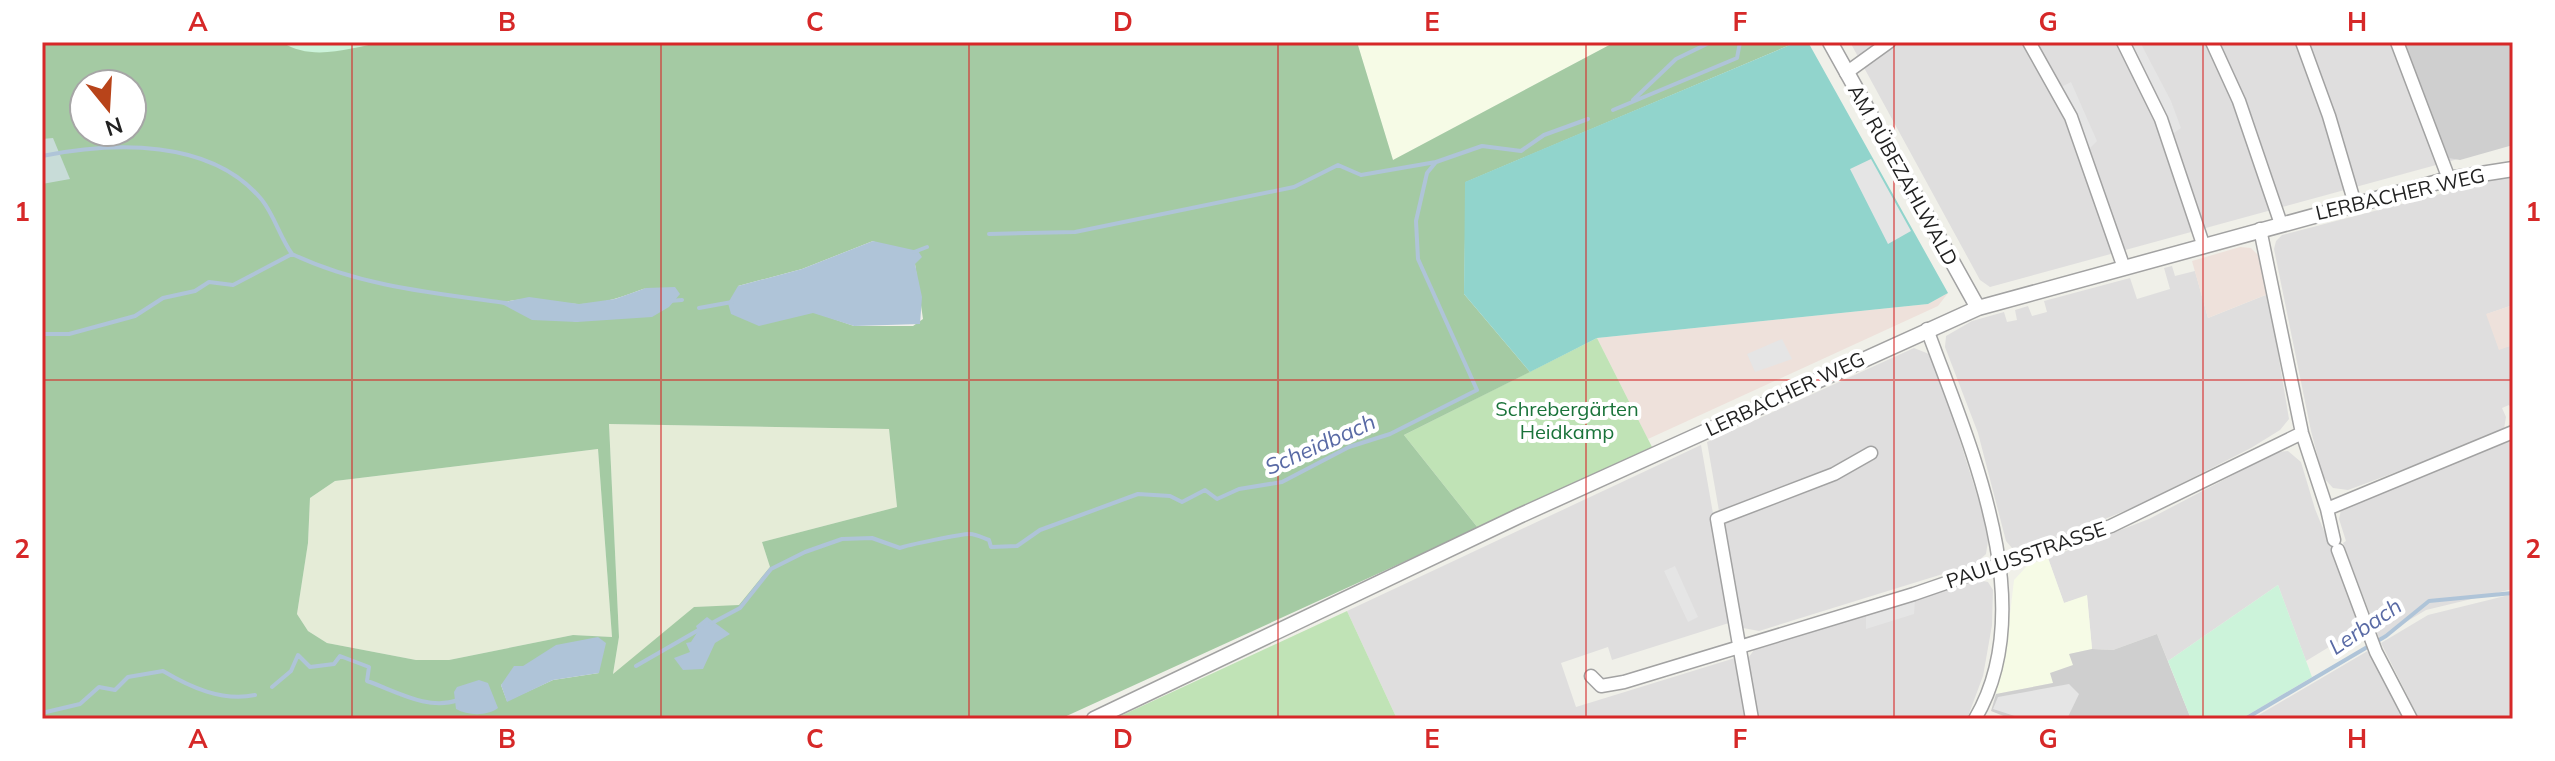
<svg xmlns="http://www.w3.org/2000/svg" width="2555" height="761" font-family="Mulish,sans-serif">
	<style>
		.residential { fill: #dfdede }
		.commercial { fill: #eee1db }
		.education { fill: #f6fbe6 }
		.religious { fill: #cfcfcf }
		.farmland { fill: #e5ecd7 }
		.grass { fill: #c0e3b6 }
		.forest { fill: #a4caa3; fill-rule: evenodd }
		.wetland { fill: #c8dcd8 }
		.park { fill: #ccf3da }
		.pitch { fill: #91d4cc }
		.parking { fill: #e5e5e5 }
		.water { fill: #afc4d8 }
		.lines { fill: none; stroke-linecap: round; stroke-linejoin: round }
		.stream { stroke: #afc4d8; stroke-width: 4 }
		.minor-casing { stroke: #a2a2a2; stroke-width: 15 }
		.tertiary-casing { stroke: #a2a2a2; stroke-width: 17 }
		.minor { stroke: #fff; stroke-width: 12 }
		.tertiary { stroke: #fff; stroke-width: 14 }
		.grid { fill: none; stroke: #d62828; stroke-width: 2; stroke-opacity: 0.55 }
		.labels { text-anchor: middle; stroke-width: 8; stroke-linejoin: round; paint-order: stroke }
		.street-label { font-size: 20px; fill: #212121; stroke: #fff }
		.park-label { font-size: 20px; fill: #1a733a; stroke: #fff }
		.water-label { font-size: 22px; font-style: italic; fill: #596aa5; stroke: #fff }
		.neatline { fill: none; stroke: #d62828; stroke-width: 3 }
		.grid-label { font-size: 26px; text-anchor: middle; font-weight: bold; fill: #d62828 }
	</style>
	<rect width="100%" height="100%" fill="#f0f0e9"/>
	<!-- residential -->
	<path class="residential" d="M1850,42H2513V144L1990,287L1980,280Z
		M2513,175V305L2487,314L2499,349L2513,345V412L2509,405L2502,408L2506,417L2504,429L2477,442L2348,490L2333,488L2323,477L2311,431L2274,249L2276,241L2282,235Z
		M2172,266L2175,276L2195,271L2208,318L2268,294L2289,419L2280,430L2251,448L2139,505L2078,530L2021,549L2012,548L2006,541L1978,433L1945,347L1946,336L1972,321L2004,312L2007,322L2017,320L2015,310L2028,306L2032,316L2047,312L2044,301L2130,278L2137,299L2170,289L2164,268Z
		M1914,348L1929,354L1945,393L1982,511L1988,541L1986,554L1975,564L1759,631L1743,628L1738,620L1707,442Z
		M2513,440V589L2426,610L2379,638L2343,543L2346,541L2339,519L2341,510L2348,504Z
		M1701,445L1732,622L1612,660L1608,647L1561,663L1576,707L1735,658L1749,719H1397L1347,611Z
		M2288,451L2301,462L2315,509L2361,621L2357,630L2306,661L2278,585L2168,661L2157,634L2113,650L2092,649L2087,596L2064,603L2048,558L2149,519L2277,452Z
		M1978,580L1988,582L1993,590L1992,625L1983,676L1967,719H1755L1746,661L1754,650Z
		M2513,594V719H2419L2381,643L2428,615Z
		M2371,649L2406,719H2252Z"/>
	<!-- commercial -->
	<path class="commercial" d="M2240,247L2251,248L2258,255L2268,294L2208,318L2192,261Z
		M1948,293L1938,306L1648,439L1597,338L1928,304Z
		M2513,305V345L2499,350L2486,314Z"/>
	<!-- education -->
	<path class="education" d="M1357,42H1615L1393,160Z
		M2048,558L2064,603L2087,595L2092,649L2070,654L2073,665L2053,683L1996,694L2006,649L2014,580L2028,565Z"/>
	<!-- religious -->
	<path class="religious" d="M2402,42H2513V145L2460,160L2449,158Z
		M2157,634L2191,719H2011L1991,711L1996,694L2053,683L2050,673L2073,665L2069,654L2092,649L2113,650Z"/>
	<!-- farmland -->
	<path class="farmland" d="M609,424L889,429L897,507L762,542L770,567L739,606L694,607L613,675L619,637Z
		M598,449L612,637L573,635L449,660H416L327,643L308,631L297,614L308,543L310,498L335,481Z"/>
	<!-- grass -->
	<path class="grass" d="M1597,338L1652,447L1478,528L1404,435Z
		M1347,611L1397,719H1114Z"/>
	<!-- forest -->
	<path class="forest" d="M42,42H1357L1393,160L1615,42H1797L1466,182L1464,294L1530,372L1404,435L1478,528L1060,719H42ZM84,84H132V132H84ZM873,241L915,264L923,319L913,326H854L738,286L802,269ZM646,288L577,322L501,303C529,295 550,302 577,304C601,305 624,296 646,288ZM609,424L889,429L897,507L762,542L770,567L739,605L694,607L613,674L619,637ZM598,449L612,637L573,635L449,660H416L327,643L308,631L297,614L308,543L310,498L335,481ZM523,666L599,673L553,680L507,701L501,685Z"/>
	<!-- wetland -->
	<path class="wetland" d="M53,138L70,179L42,184V139Z"/>
	<!-- park -->
	<path class="park" d="M282,42H383C350,48 312,62 282,42Z
		M2278,585L2312,677L2241,719H2191L2168,661Z"/>
	<!-- pitch -->
	<path class="pitch" d="M1797,42H1808L1948,293L1928,304L1597,338L1530,372L1464,294L1465,182Z"/>
	<!-- parking -->
	<path class="parking" d="M2128,42H2140L2171,101L2181,128L2171,135L2152,86Z
		M2071,82L2097,141L2089,149L2061,87Z
		M1871,159L1911,231L1888,244L1850,169Z
		M1782,339L1792,359L1755,372L1747,354Z
		M1675,566L1698,617L1688,622L1664,571Z
		M1915,600L1914,614L1866,629V615Z
		M2069,684L2079,694L2067,719H2024L1993,709L1998,697Z"/>
	<!-- water -->
	<path class="water" d="M873,241L918,251L922,257L915,264L922,297L920,324L854,326L813,313L759,326L731,314L728,303L738,286L802,269Z
		M675,287L680,294L669,307L652,317L577,322L532,320L500,303L529,297L579,304L615,299L646,288Z
		M707,617L730,634L715,643L703,669L683,670L674,658L690,652L686,643L691,642L698,631L696,626Z
		M598,637L606,643L599,673L553,680L507,702L501,685L514,666H523L556,645Z
		M479,680L488,683L498,708C488,716 468,716 456,709L454,692L457,687Z"/>
	<g class="lines">
		<!-- stream -->
		<path class="stream" d="M1633,100L1676,59L1711,42
			M1613,110L1737,58L1740,42
			M42,156C113,142 211,138 262,200C274,215 280,237 292,254
			M989,234L1075,232L1294,187L1338,165L1361,175L1436,162
			M914,252L927,247
			M669,301L682,300
			M699,308L732,302
			M42,334H69L135,316L163,298L195,291L209,282L233,285L292,254C359,286 432,293 506,303
			M710,624L740,608L771,569L805,552L842,539L872,538L900,548C907,545 961,534 970,534C976,534 983,538 989,540L991,547L1017,546L1040,530L1138,494L1170,496L1182,502L1205,490L1217,499L1239,489L1282,482L1349,447L1390,434L1477,390L1418,259L1416,221L1427,173L1436,162L1482,146L1521,151L1544,135L1588,119
			M636,666L702,628
			M272,687L291,671L298,655L310,667L334,664L340,656L369,667L367,681C396,691 428,711 458,700
			M42,713L80,704L99,687L115,690L128,677L163,671C190,687 222,702 255,695
			M2245,719L2386,636L2429,601L2513,593"/>
		<!-- minor casing -->
		<g class="minor-casing">
			<path id="minor" d="M2029,42L2071,117L2124,268
				M2123,42L2161,119L2203,244
				M2212,42L2239,101L2281,224
				M2302,42L2329,116L2355,204
				M2397,42L2449,179
				M1846,73L1889,42
				M2260,229L2302,433L2327,509L2513,432
				M1927,329C1968,442 2043,604 1975,719
				M2327,509L2334,540
				M2338,550L2376,652L2411,719
				M1591,676L1601,686L1624,682L1914,594L2111,526L2302,433
				M1752,719L1717,519L1834,474L1871,453"/>
		</g>
		<!-- tertiary casing -->
		<g class="tertiary-casing">
			<path id="tertiary" d="M1830,42L1978,308
				M1094,719L1519,516L1978,308L2449,179L2513,169"/>
		</g>
		<!-- minor -->
		<use href="#minor" class="minor"/>
		<!-- tertiary -->
		<use href="#tertiary" class="tertiary"/>
	</g>
	<!-- grid -->
	<path class="grid" d="M352,42V719M661,42V719M969,42V719M1278,42V719M1586,42V719M1894,42V719M2203,42V719M42,380H2513"/>
	<g class="labels">
		<!-- street labels -->
		<g class="street-label">
			<text transform="translate(1903 175) rotate(61)" y="7">AM RÜBEZAHLWALD</text>
			<text transform="translate(2400 194) rotate(-13)" y="7">LERBACHER WEG</text>
			<text transform="translate(1785 394) rotate(-25)" y="7">LERBACHER WEG</text>
			<text transform="translate(2026 555) rotate(-19)" y="7">PAULUSSTRASSE</text>
		</g>
		<!-- park labels -->
		<g class="park-label">
			<text x="1567" y="416">Schrebergärten<tspan x="1567" dy="23">Heidkamp</tspan></text>
		</g>
		<!-- water labels -->
		<g class="water-label">
			<text transform="translate(1320 444) rotate(-24)" y="8">Scheidbach</text>
			<text transform="translate(2365 626) rotate(-34)" y="8">Lerbach</text>
		</g>
	</g>
	<!-- border -->
	<rect width="2555" height="761" fill="none" stroke="#ffffff" stroke-width="88"/>
	<!-- north arrow -->
	<g transform="translate(108 108) rotate(162)"><circle r="38" fill="#ffffff" stroke="#a6a6a6" stroke-width="2"/>
	<path d="M0-6L14 30L0 20L-14 30Z" fill="#b8441a"/>
	<text y="-12" font-size="22" font-weight="bold" text-anchor="middle" fill="#212121">N</text>
	</g>
	<rect x="44" y="44" width="2467" height="673" class="neatline"/>
	<g class="grid-label">
		<text x="198" y="31">A</text>
		<text x="507" y="31">B</text>
		<text x="815" y="31">C</text>
		<text x="1123" y="31">D</text>
		<text x="1432" y="31">E</text>
		<text x="1740" y="31">F</text>
		<text x="2048" y="31">G</text>
		<text x="2357" y="31">H</text>
		<text x="22" y="221">1</text>
		<text x="2533" y="221">1</text>
		<text x="22" y="558">2</text>
		<text x="2533" y="558">2</text>
		<text x="198" y="748">A</text>
		<text x="507" y="748">B</text>
		<text x="815" y="748">C</text>
		<text x="1123" y="748">D</text>
		<text x="1432" y="748">E</text>
		<text x="1740" y="748">F</text>
		<text x="2048" y="748">G</text>
		<text x="2357" y="748">H</text>
	</g>
</svg>
